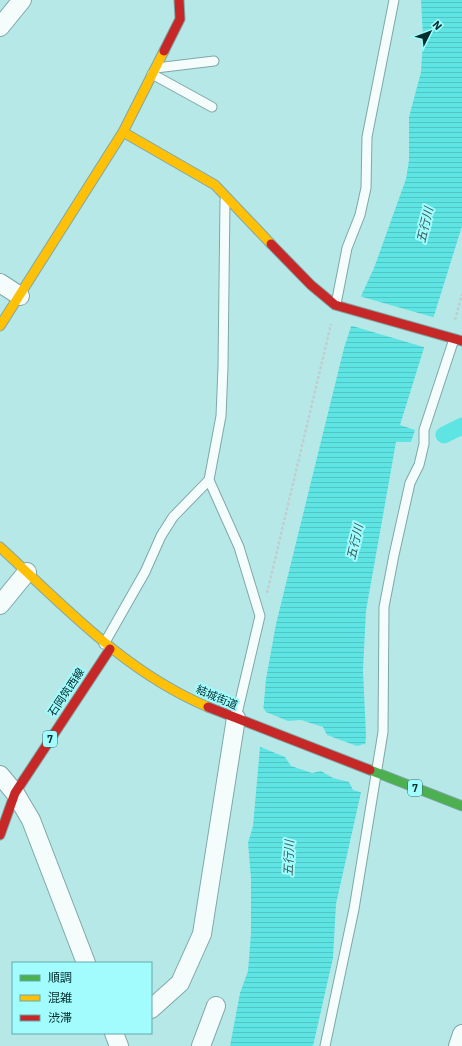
<svg xmlns="http://www.w3.org/2000/svg" width="462" height="1046" font-family="'IBM Plex Sans','Noto Sans JP',sans-serif">
	<style>
		.water { fill: url(#water-rules) }
		.pier { fill: #b7e8e8 }
		.lines { fill: none; stroke-linecap: round; stroke-linejoin: round }
		.canal { stroke: #5fe4e4; stroke-width: 17 }
		.lane-casing { stroke: #7fa7a7; stroke-width: 11 }
		.street-casing { stroke: #7fa7a7; stroke-width: 20 }
		.fast-casing { stroke: #7fa7a7; stroke-width: 11 }
		.slow-casing { stroke: #7fa7a7; stroke-width: 11 }
		.jam-casing { stroke: #7fa7a7; stroke-width: 11 }
		.path { stroke: #c0cecf; stroke-width: 2.5; stroke-dasharray: 3 2; stroke-linecap: butt }
		.lane { stroke: #f4fcfc; stroke-width: 9 }
		.street { stroke: #f4fcfc; stroke-width: 18 }
		.fast { stroke: #4caf50; stroke-width: 9 }
		.slow { stroke: #ffc107; stroke-width: 9 }
		.jam { stroke: #c62828; stroke-width: 9 }
		.labels { text-anchor: middle; stroke-width: 4; stroke-linejoin: round; paint-order: stroke }
		.shield { fill: #a2fcfd; stroke: #336b6c; stroke-width: 1 }
		.shield-label { font-size: 10px; font-weight: bold; fill: #042d2e }
		.street-label { font-size: 11px; fill: #042d2e; stroke: #a2fcfd }
		.water-label { font-size: 12px; font-style: italic; fill: #395b5b; stroke: #a2fcfd }
	</style>
	<defs>
		<pattern id="water-rules" width="6" height="5" patternUnits="userSpaceOnUse"><rect width="6" height="5" fill="#5fe4e4"/><path d="M0 2.5h6" fill="none" stroke="#51c4c4"/></pattern>
	</defs>
	<rect width="100%" height="100%" fill="#b7e8e8"/>
	<!-- water -->
	<path class="water" d="M421,0H462V226L400,425L415,430L411,442H396L366,611L363,670L366,735L362,788L336,904L333,958L313,1046H230L240,993L248,971L251,933V878L248,843L253,826L266,679L276,624L344,348L361,296L374,268L406,179L409,160V117L421,72L423,38Z"/>
	<!-- pier -->
	<path class="pier" d="M359,296L436,318L427,348L349,325Z
		M262,706L266,712L288,721L301,720L323,727L327,735L357,746L364,744L367,746L363,793L353,790L349,782L333,778L321,771L312,773L291,766L285,757L258,746Z"/>
	<g class="lines">
		<!-- canal -->
		<path class="canal" d="M444,435L462,426"/>
		<!-- lane casing -->
		<g class="lane-casing">
			<path id="lane" d="M156,68L214,61
				M152,74L212,107
				M336,304L347,248L360,215L366,188L367,137L394,0
				M209,480L239,547L260,616L236,718
				M104,644L145,572L161,536L173,517L209,480L221,416L223,367L225,200
				M325,1046L354,909L383,732L384,607L394,555L410,483L419,465L424,444V430L454,339"/>
		</g>
		<!-- street casing -->
		<g class="street-casing">
			<path id="street" d="M0,27L22,0
				M0,283L20,296
				M0,605L27,572
				M0,775L15,793L31,820L86,963
				M151,1009L180,983L202,934L236,718
				M114,1033L119,1046
				M201,1046L216,1006
				M458,1046L462,1034"/>
		</g>
		<!-- fast casing -->
		<g class="fast-casing">
			<path id="fast" d="M370,770L462,806"/>
		</g>
		<!-- slow casing -->
		<g class="slow-casing">
			<path id="slow" d="M123,132L215,185L271,244
				M0,326L123,132L164,51
				M0,547C65,607 125,672 208,707"/>
		</g>
		<!-- jam casing -->
		<g class="jam-casing">
			<path id="jam" d="M164,51L180,19L179,0
				M271,244L311,285L335,305L462,341
				M208,707L370,770
				M0,835L15,793L110,649"/>
		</g>
		<!-- path -->
		<path class="path" d="M455,320L462,294
			M267,593L331,324"/>
		<!-- lane -->
		<use href="#lane" class="lane"/>
		<!-- street -->
		<use href="#street" class="street"/>
		<!-- fast -->
		<use href="#fast" class="fast"/>
		<!-- slow -->
		<use href="#slow" class="slow"/>
		<!-- jam -->
		<use href="#jam" class="jam"/>
	</g>
	<g class="labels">
		<!-- shield labels -->
		<g class="shield">
			<rect x="43" y="731" width="14" height="16" rx="3"/>
			<rect x="408" y="780" width="14" height="16" rx="3"/>
		</g>
		<g class="shield-label">
			<text x="50" y="743">7</text>
			<text x="415" y="792">7</text>
		</g>
		<!-- street labels -->
		<g class="street-label">
			<text transform="translate(66 692) rotate(-56)" y="4">石岡筑西線</text>
			<text transform="translate(217 697) rotate(23)" y="4">結城街道</text>
		</g>
		<!-- water labels -->
		<g class="water-label">
			<text transform="translate(425 225) rotate(-77)" y="4">五行川</text>
			<text transform="translate(355 542) rotate(-77)" y="4">五行川</text>
			<text transform="translate(289 858) rotate(-88)" y="4">五行川</text>
		</g>
	</g>
	<!-- legend -->
	<rect x="12" y="962" width="140" height="72" fill="#a2fcfd" stroke="#63a9aa"/>
	<rect x="20" y="975" width="20" height="6" fill="#4caf50" stroke="#63a9aa"/>
	<text x="48" y="982" font-size="12" fill="#042d2e">順調</text>
	<rect x="20" y="995" width="20" height="6" fill="#ffc107" stroke="#63a9aa"/>
	<text x="48" y="1002" font-size="12" fill="#042d2e">混雑</text>
	<rect x="20" y="1015" width="20" height="6" fill="#c62828" stroke="#63a9aa"/>
	<text x="48" y="1022" font-size="12" fill="#042d2e">渋滞</text>
	<!-- north arrow -->
	<g transform="translate(430 32) rotate(48)" stroke="#a2fcfd" stroke-width="3" paint-order="stroke">
	<path d="M0-3L7 15L0 10L-7 15Z" fill="#042d2e"/>
	<text y="-6" font-size="11" font-weight="bold" text-anchor="middle" fill="#042d2e">N</text>
	</g>
</svg>
